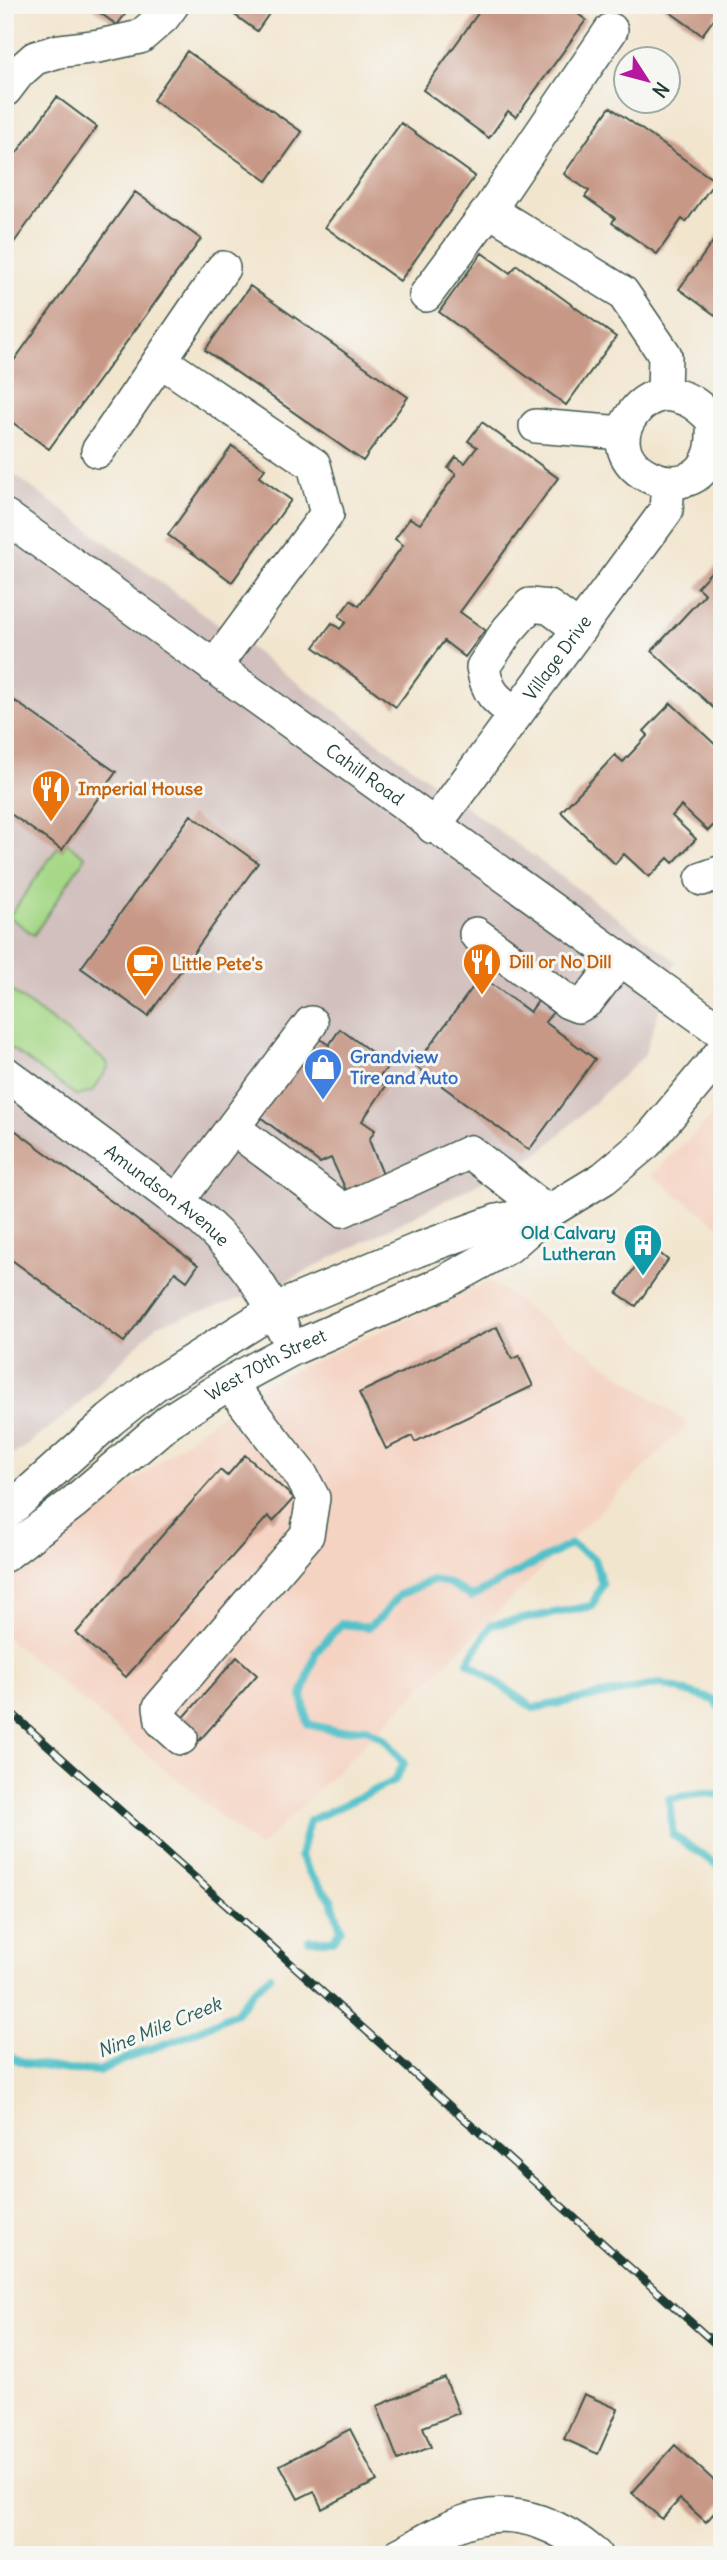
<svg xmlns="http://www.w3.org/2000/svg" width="727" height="2560" font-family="Delius,sans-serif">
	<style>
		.built { fill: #f5d3c2 }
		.industrial { fill: #d1c0bd }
		.green { fill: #a6d887; stroke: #628a5e; stroke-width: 2 }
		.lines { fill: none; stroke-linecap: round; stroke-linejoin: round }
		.stream { stroke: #53c1c9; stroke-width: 8 }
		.building { fill: #c79886 }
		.minor-casing { stroke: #3f564b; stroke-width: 36 }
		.minor { stroke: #fff; stroke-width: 33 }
		.rail-casing { stroke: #1f3d34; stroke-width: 8 }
		.rail { stroke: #f6f6f2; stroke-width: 5; stroke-dasharray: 16; stroke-linecap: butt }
		.labels { text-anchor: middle; stroke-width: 6; stroke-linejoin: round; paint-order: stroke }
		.street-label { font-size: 18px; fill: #1f3d34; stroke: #f6f6f2 }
		.food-label { font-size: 18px; font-weight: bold; fill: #c56008; stroke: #f6f6f2; text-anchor: start }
		.shop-label { font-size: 18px; font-weight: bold; fill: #366cbe; stroke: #f6f6f2; text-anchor: start }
		.culture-label { font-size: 18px; font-weight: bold; fill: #0d838f; stroke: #f6f6f2; text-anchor: end }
		.water-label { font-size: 19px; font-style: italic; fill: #2c5e59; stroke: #f6f6f2 }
	</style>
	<rect width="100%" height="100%" fill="#f6f6f2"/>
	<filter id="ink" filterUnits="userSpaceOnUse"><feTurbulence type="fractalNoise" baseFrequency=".0143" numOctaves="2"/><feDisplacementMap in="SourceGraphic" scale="14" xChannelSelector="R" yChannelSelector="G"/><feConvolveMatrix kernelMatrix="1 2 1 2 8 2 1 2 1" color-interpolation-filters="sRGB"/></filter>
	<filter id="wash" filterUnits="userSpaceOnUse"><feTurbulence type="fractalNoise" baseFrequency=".00686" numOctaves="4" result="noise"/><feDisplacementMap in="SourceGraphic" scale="28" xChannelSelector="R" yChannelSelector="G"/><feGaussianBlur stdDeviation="1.57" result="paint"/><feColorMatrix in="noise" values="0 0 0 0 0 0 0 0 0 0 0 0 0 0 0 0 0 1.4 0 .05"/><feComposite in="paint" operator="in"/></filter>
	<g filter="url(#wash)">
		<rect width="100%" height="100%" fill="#f2e5ce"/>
		<!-- built -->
		<path class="built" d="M722,1102V1228L651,1175L709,1119Z
			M490,1281L688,1424L259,1848L5,1636V1582L216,1418L264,1384Z"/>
		<!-- industrial -->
		<path class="industrial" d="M5,468L676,961L644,1056L542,1151L269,1290L157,1325L69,1413L5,1461Z"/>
		<!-- green -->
		<path class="green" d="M67,843L85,857L34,935L9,917L58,847L62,850Z
			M5,986L107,1062L108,1068L93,1091L77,1096L5,1044Z"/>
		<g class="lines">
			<!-- stream -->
			<path class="stream" d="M722,1795L703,1793L669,1799L673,1835L722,1868
				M309,1940H333L341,1929L331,1899L312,1877L300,1856L309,1821L394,1781L404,1764L386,1740L366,1728L336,1731L308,1724L302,1696L316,1652L341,1624L369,1627L384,1614L399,1595L432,1580L449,1583L471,1597L571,1544L594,1559L602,1584L592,1606L491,1625L468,1662L533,1708L660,1684L714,1700L722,1711
				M5,2055L28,2064L68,2070L99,2071L141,2052L179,2039L236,2013L253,1991L270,1976"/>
		</g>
		<g id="blocks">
			<!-- building -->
			<path class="building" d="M89,5H132L117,25Z
				M221,5H275L257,31Z
				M484,5H566L586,20L516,117L508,111L489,138L423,90Z
				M660,5H722V8L702,35Z
				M187,51L302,132L267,181L153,100Z
				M57,97L97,127L5,255V169Z
				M610,107L715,181L686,222L682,219L657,254L612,223L615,218L585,197L589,191L564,174Z
				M401,123L475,176L400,281L325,227Z
				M135,192L201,239L49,449L5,417V373Z
				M722,229V320L679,289Z
				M482,253L510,273L517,265L616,337L566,405L439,312Z
				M250,286L408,397L363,461L205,350Z
				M482,422L558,478L460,612L485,630L465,657L444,641L396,707L314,647L332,623L340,629L346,622L339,616L351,600L359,606L403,545L395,539L410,518L420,524L456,474L448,468L456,457L465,463L477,447L468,441Z
				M232,446L265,469L259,477L291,500L232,582L168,535Z
				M722,560V716L652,651L705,594L697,587Z
				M15,701L116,772L62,850L5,810V715Z
				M671,703L722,751V816L708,831L681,806L672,816L696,839L673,863L668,858L649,877L624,854L615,864L561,812L615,755L623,762L648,735L644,731Z
				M191,815L258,863L148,1016L81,968Z
				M481,976L530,1012L538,1001L553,1012L545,1022L595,1059L529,1150L415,1066Z
				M340,1029L389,1065L377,1080L386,1086L362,1121L375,1130L369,1140L384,1177L347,1192L331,1158L320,1163L259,1116L320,1039L329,1045Z
				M5,1123L198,1265L187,1281L175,1272L124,1342L5,1255Z
				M657,1251L668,1260L636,1306L617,1293L643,1256L650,1261Z
				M497,1327L512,1359L519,1356L533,1386L415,1442L412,1436L386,1449L359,1393Z
				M245,1455L294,1498L273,1521L268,1516L126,1677L76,1633L220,1470L227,1476Z
				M237,1657L257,1675L199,1741L179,1723Z
				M445,2378L459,2413L423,2427L431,2447L398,2460L377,2406Z
				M584,2394L618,2409L598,2454L564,2439Z
				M350,2429L377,2481L322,2509L314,2491L298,2499L280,2465Z
				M675,2445L722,2488V2504L706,2522L680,2499L662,2519L632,2493Z"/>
		</g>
	</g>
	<g filter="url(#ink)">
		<use href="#blocks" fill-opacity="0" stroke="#3f564b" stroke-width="2"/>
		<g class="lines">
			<!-- minor casing -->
			<g class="minor-casing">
				<g id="minor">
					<path d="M611,30L489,210L622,292L665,355L664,394"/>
					<path d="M5,90L18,73L35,58L59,51L99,46L140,37L163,17L172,5"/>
					<path d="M426,295L489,210"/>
					<path d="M160,360L314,465L327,514L214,667"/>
					<path d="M664,394C687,396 697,404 713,420C713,430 714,442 711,452C694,513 596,470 630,418C639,404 648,398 664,394Z"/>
					<path d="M536,426L623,433"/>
					<path d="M98,451L223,268"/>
					<path id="s1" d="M5,516L722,1032"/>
					<path d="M516,714C495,699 487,693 483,667L508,630L530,605L549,607L579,629"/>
					<path id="s2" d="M433,827L666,511L668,483"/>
					<path d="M702,879L722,872"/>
					<path d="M476,934L568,1002L578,1006L588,1000L619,960"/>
					<path id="s3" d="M5,1073L202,1220C240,1255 261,1282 283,1329"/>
					<path d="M233,1128L343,1210L470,1152L548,1212"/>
					<path d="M177,1202L311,1023"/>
					<path d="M5,1514L110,1420L154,1385L274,1310L417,1250L497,1221L546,1212"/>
					<path id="s4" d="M5,1555L73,1503L169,1421L229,1383L292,1349L441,1284L508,1247L548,1212L604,1178L647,1142L722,1052"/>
					<path d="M181,1738L162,1721L160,1707L307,1535L313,1498L301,1475L229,1383"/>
					<path d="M399,2555C424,2542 451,2524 479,2518C521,2508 563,2527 595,2555"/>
				</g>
			</g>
			<!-- minor -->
			<use href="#minor" class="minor"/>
			<!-- rail casing -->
			<g class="rail-casing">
				<path id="rail" d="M5,1707L722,2350"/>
			</g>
			<!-- rail -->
			<use href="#rail" class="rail"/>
		</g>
	</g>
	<!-- icons -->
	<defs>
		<g id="restaurant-pin" transform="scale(2.0125)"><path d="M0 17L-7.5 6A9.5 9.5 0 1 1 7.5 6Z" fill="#e8710a" stroke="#f6f6f2"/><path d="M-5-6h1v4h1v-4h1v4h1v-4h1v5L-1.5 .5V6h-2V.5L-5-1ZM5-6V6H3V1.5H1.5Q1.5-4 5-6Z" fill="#fff"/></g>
		<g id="cafe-pin" transform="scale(2.0125)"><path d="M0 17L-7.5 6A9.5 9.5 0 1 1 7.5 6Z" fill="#e8710a" stroke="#f6f6f2"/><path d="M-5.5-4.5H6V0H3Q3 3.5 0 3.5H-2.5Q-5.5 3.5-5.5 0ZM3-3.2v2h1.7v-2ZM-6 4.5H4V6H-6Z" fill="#fff"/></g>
		<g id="shop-pin" transform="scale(2.0125)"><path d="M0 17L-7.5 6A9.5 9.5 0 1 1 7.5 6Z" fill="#3f7fe0" stroke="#f6f6f2"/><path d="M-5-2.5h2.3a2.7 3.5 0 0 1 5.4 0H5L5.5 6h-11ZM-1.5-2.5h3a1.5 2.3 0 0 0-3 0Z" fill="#fff"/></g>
		<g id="building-pin" transform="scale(2.0125)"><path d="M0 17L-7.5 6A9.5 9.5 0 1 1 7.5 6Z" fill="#0f9aa8" stroke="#f6f6f2"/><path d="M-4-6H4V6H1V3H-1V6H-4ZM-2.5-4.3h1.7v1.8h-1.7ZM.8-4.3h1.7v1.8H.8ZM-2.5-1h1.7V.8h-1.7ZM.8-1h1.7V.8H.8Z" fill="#fff"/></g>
	</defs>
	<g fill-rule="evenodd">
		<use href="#restaurant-pin" x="51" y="789"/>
		<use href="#restaurant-pin" x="482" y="962"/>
		<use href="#cafe-pin" x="145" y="964"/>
		<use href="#shop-pin" x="323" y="1067"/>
		<use href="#building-pin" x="643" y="1243"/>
	</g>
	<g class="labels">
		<!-- street labels -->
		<g class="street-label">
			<text dy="6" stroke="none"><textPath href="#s2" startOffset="210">Village Drive</textPath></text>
			<text dy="6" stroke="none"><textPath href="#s1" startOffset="443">Cahill Road</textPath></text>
			<text dy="6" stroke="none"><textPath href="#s3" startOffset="203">Amundson Avenue</textPath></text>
			<text dy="6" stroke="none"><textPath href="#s4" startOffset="324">West 70th Street</textPath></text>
		</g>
		<!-- food labels -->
		<g class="food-label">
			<text x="78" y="795">Imperial House</text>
			<text x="509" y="968">Dill or No Dill</text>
			<text x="172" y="970">Little Pete's</text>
		</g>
		<!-- shop labels -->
		<g class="shop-label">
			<text x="350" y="1063">Grandview<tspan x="350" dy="21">Tire and Auto</tspan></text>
		</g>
		<!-- culture labels -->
		<g class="culture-label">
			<text x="616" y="1239">Old Calvary<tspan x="616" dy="21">Lutheran</tspan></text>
		</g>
		<!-- water labels -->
		<g class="water-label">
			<text transform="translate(159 2027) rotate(-22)" y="7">Nine Mile Creek</text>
		</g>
	</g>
	<!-- margin -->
	<rect width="727" height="2560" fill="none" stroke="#f6f6f2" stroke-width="28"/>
	<!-- north arrow -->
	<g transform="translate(647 80) rotate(126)"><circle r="33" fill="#f6f6f2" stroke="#a0aca6" stroke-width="2"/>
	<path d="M0-5L12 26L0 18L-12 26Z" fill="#b5179e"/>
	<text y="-10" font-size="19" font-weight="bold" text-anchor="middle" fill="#1f3d34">N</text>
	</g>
</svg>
